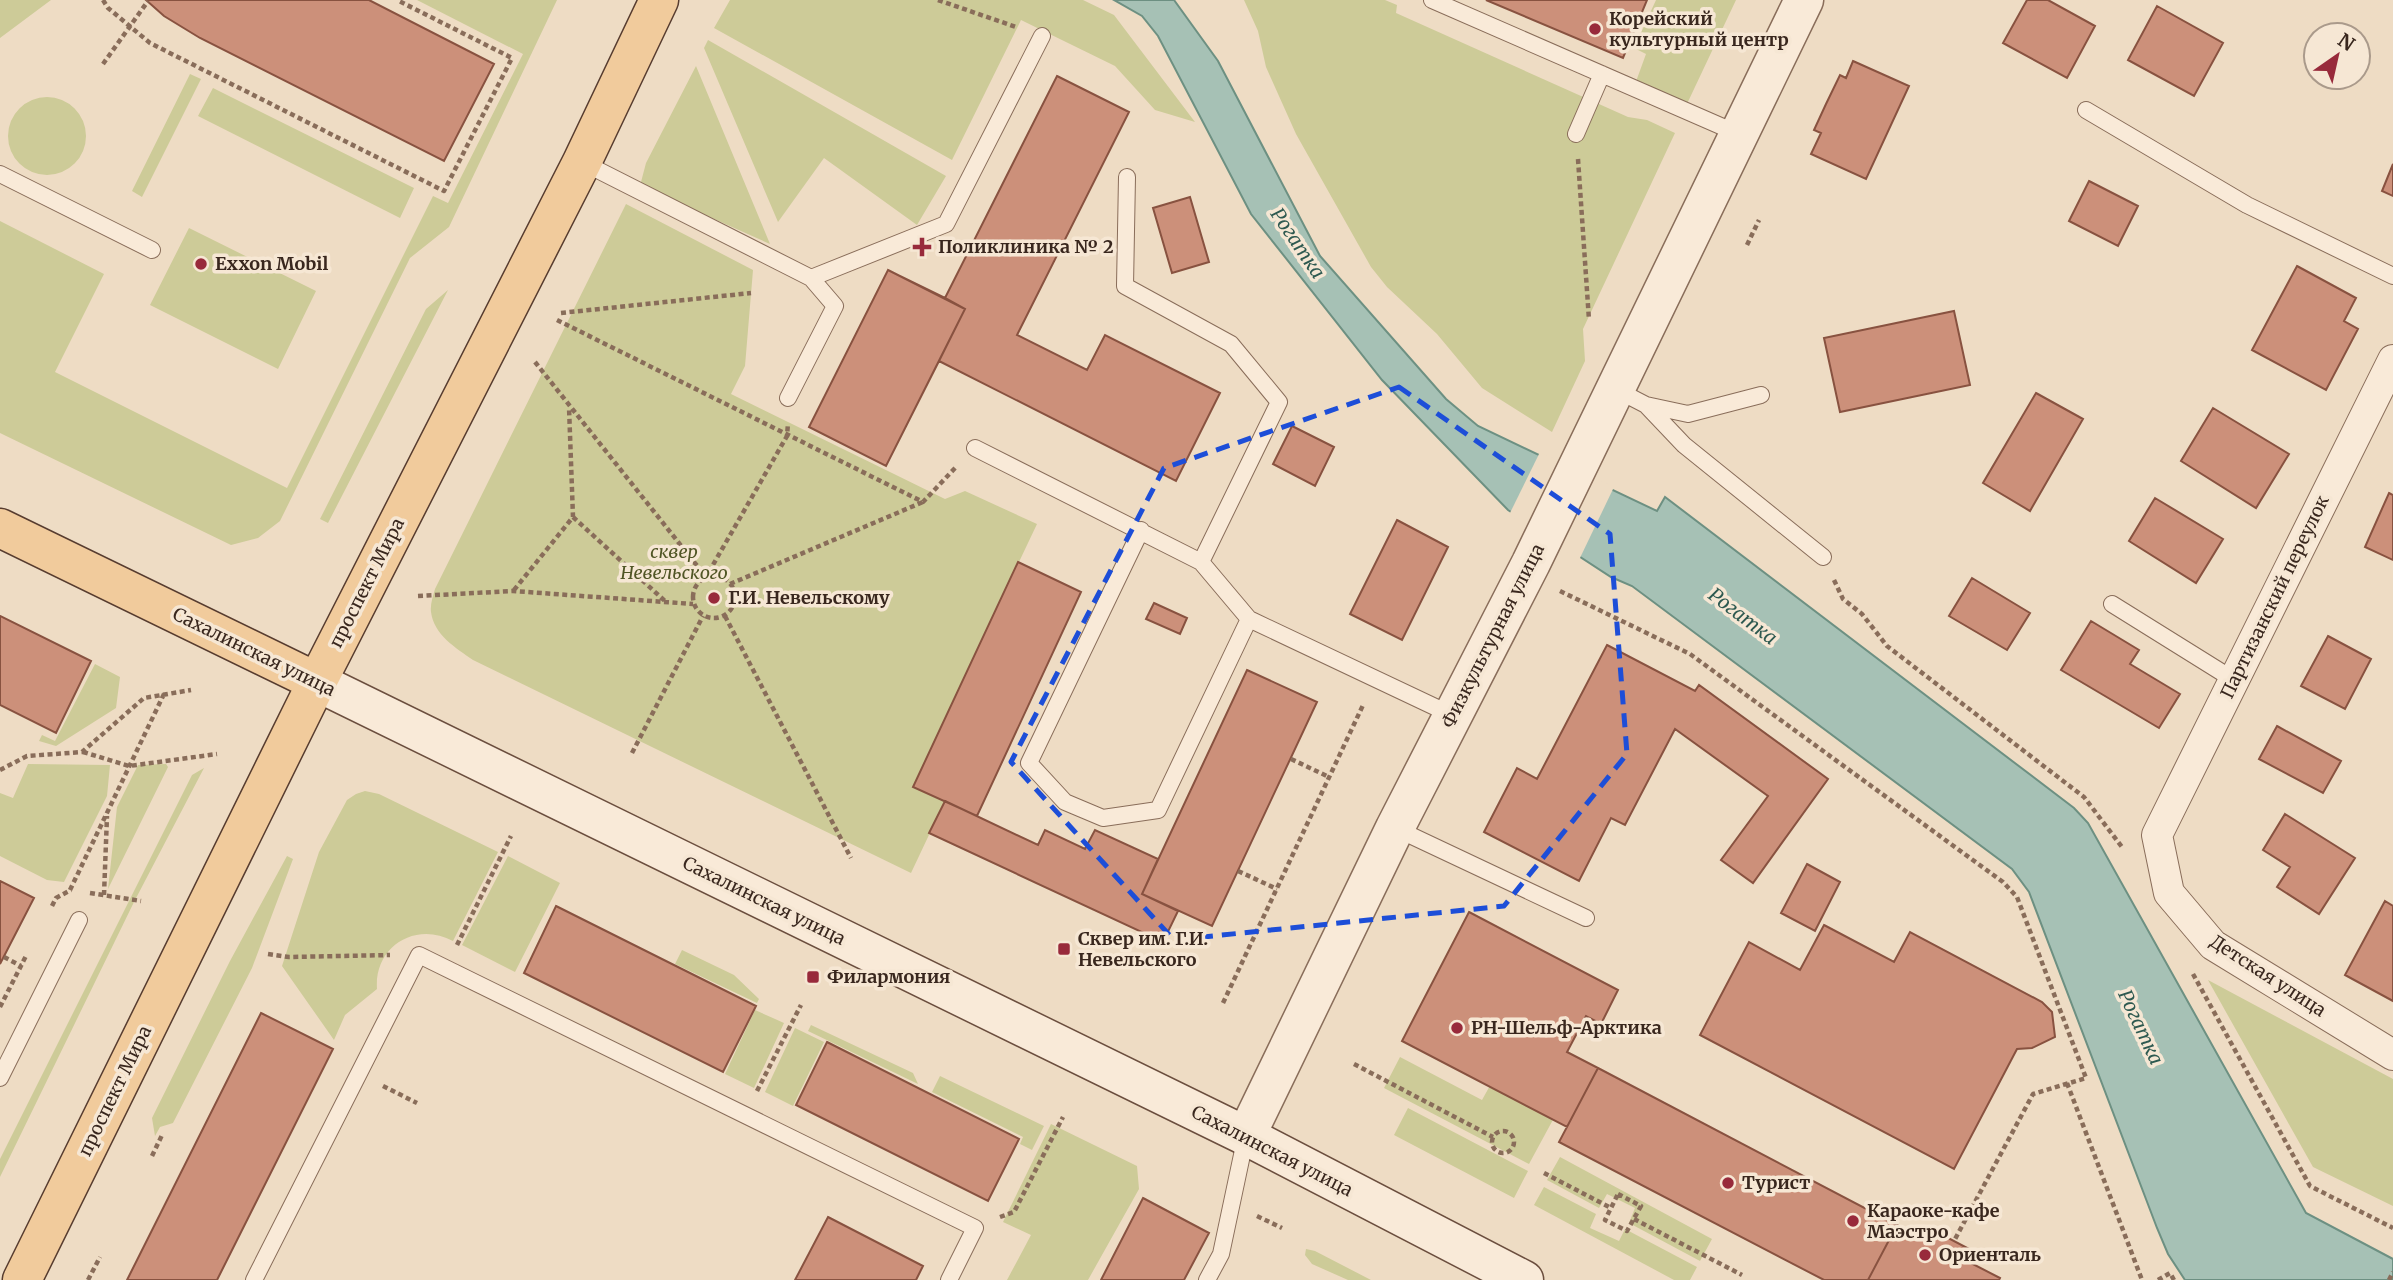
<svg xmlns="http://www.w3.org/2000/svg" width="2393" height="1280" font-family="Merriweather,serif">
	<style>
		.green { fill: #cdcb98 }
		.water { fill: #a6c1b5; stroke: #6d9082; stroke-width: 2 }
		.pier { fill: #eedcc4 }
		.building { fill: #cc907a; stroke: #885240; stroke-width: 2 }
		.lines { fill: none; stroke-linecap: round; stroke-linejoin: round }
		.service-casing { stroke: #896d5a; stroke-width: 18 }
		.minor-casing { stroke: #896d5a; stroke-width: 32 }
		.tertiary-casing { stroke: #896d5a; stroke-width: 41 }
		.secondary-casing { stroke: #6b4e3e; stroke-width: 41 }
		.primary-casing { stroke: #573c2f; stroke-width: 41 }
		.path { stroke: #896d5a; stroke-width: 4.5; stroke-dasharray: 5 3.5; stroke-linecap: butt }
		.service { stroke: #f9ead8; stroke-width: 16 }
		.minor { stroke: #f9ead8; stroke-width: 30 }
		.tertiary { stroke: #f9ead8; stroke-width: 38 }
		.secondary { stroke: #f9ead8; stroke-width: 38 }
		.primary { stroke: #f1cb9c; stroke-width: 38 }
		.marked { fill: none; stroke: #1d4ed8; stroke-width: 5; stroke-dasharray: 14 9; stroke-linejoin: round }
		.poi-dot { fill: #982a3b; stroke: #f6e7d4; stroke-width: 2.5 }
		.labels { text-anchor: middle; stroke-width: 7; stroke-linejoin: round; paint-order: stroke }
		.poi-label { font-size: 18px; font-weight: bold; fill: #39271e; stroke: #f6e7d4; text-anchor: start }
		.park-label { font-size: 18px; font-style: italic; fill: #505525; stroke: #f6e7d4 }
		.street-label { font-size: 18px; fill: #39271e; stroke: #f6e7d4 }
		.water-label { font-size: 19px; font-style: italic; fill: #2e5950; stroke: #f6e7d4 }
	</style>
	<rect width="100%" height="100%" fill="#eedcc4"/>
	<!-- green -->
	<path class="green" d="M0,0H51L0,38Z
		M417,0H557L449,227L410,258L280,521L258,538L231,545L0,433V221L104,274L55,372L287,488L433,196L448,203L523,54Z
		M730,0H1083L1114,15L1195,122L1155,110L1115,66L1021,20L952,160L714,28Z
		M1244,0H1385L1397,5L1396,13L1628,117L1647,120L1675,133L1583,329L1585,361L1552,432L1482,388L1437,334L1387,287L1371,267L1296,134L1266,67L1258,31Z
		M1656,0H1736L1686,106L1634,87L1646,54L1634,48Z
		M708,40L946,176L917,225L824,158L778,222L704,48Z
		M696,66L770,244L658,194L641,182L646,163Z
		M190,74L201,79L142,197L132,191Z
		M213,88L414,188L400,218L198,116Z
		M8 136a39 39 0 1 1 78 0a39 39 0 1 1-78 0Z
		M626,204L753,270L745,366L731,394L945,499L965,491L1037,524L913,786L945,801L911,873L473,660C456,648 434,635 431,612C430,605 433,596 435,589Z
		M189,228L316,291L278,369L150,305Z
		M448,290L328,523L320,519L426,309Z
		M95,664L120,677L116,708L56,746L39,741L42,735L55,741Z
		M28,764L110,765L107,796L64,882L47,880L0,856V793L13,798Z
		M166,764L168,767L108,889L117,807L138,765Z
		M204,768L134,902L0,1177V1159L192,775Z
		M365,791L379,794L498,852L453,941C416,921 374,946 377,989L345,1015L334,1040L282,966L319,852L347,800L356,794Z
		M287,856L293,859L252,968L173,1123L160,1127L155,1136L152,1118L230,961Z
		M508,856L560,883L515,972L462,945Z
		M682,950L734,975L759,999L757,1003L675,964Z
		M2208,980L2393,1079V1206L2313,1167Z
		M755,1010L784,1023L754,1088L725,1074Z
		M811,1025L913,1073L918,1084L808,1031Z
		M795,1028L824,1042L793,1106L765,1092Z
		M1400,1057L1482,1100L1492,1082L1555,1116L1529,1164L1384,1088Z
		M940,1076L1044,1126L1032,1150L1020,1144L1023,1137L932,1092Z
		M1408,1108L1528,1171L1514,1198L1394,1135Z
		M1051,1124L1137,1166L1139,1189L1088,1280H1007L1031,1235L1003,1222Z
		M1560,1157L1712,1239L1700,1261L1629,1223L1635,1208L1607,1194L1599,1208L1547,1180Z
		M1544,1187L1596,1214L1590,1228L1619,1241L1625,1229L1697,1267L1690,1280H1674L1534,1205Z
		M1306,1249L1315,1251L1371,1280H1348L1312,1264L1305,1255Z"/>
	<!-- water -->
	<path class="water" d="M1114,0H1174L1218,61L1320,256L1446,399L1478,426L1657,511L1665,497L2074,808L2088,823L2306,1213L2393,1259V1280H2185L2168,1254L2157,1228L2029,892L2012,869L1632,586L1611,577L1508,510L1382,380L1251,214L1158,36L1142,16Z"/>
	<!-- pier -->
	<path class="pier" d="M1540,452L1614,487L1579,560L1509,515Z"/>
	<!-- building -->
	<path class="building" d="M146,0H369L494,64L444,161L200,38L164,16Z
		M1486,0H1647L1623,58Z
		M2027,0H2048L2095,26L2067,78L2003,43Z
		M2157,6L2223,43L2194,96L2128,60Z
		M1853,61L1909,86L1866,179L1811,154L1821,133L1814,130L1826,104L1840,75L1846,78Z
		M1057,76L1129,112L1017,335L1087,370L1105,335L1220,393L1176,481L939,361L886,466L809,427L888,270L945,298Z
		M1057,76L1129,112L1017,335L1087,370L1105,335L1220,393L1176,481L939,361L965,309L945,298Z
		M2393,164V196L2382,191Z
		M2089,181L2138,206L2118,246L2069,221Z
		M1190,197L1209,262L1172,273L1153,208Z
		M2297,266L2356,298L2344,321L2358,329L2326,390L2252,350Z
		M888,270L965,309L886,466L809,427Z
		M1954,311L1970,385L1840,412L1824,338Z
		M2036,393L2083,419L2030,511L1983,483Z
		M2213,408L2289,454L2256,508L2181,461Z
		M1292,426L1334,447L1315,486L1273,464Z
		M2389,493L2393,495V560L2365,547Z
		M2155,498L2223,539L2196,583L2129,541Z
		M1397,520L1448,547L1402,640L1350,614Z
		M1018,562L1081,592L977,816L913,787Z
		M1972,578L2030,613L2007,650L1949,616Z
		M1154,603L1187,618L1180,634L1146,619Z
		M0,616L91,661L56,733L0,705Z
		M2091,621L2139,650L2130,664L2180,694L2159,728L2061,670Z
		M2328,636L2371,659L2345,709L2301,686Z
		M1607,645L1695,691L1699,685L1828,779L1753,883L1721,860L1768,796L1675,729L1625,825L1611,818L1579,881L1484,832L1517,768L1537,779Z
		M1247,670L1317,702L1212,926L1142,894Z
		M2277,726L2341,761L2323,793L2259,759Z
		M945,801L1038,845L1045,830L1085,849L1095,830L1158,859L1142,894L1178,911L1163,942L929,833Z
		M2285,814L2355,858L2319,914L2277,887L2290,867L2263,850Z
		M1807,864L1840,882L1815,931L1781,913Z
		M0,881L34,898L0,964Z
		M2385,901L2393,906V1001L2345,975Z
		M556,906L756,1006L723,1072L524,973Z
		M1469,912L1618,990L1601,1024L1586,1016L1567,1052L1598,1068L1567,1127L1402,1041Z
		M1824,925L1894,962L1910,932L2042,1002L2052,1012L2055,1037L2032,1048L2017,1049L1954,1169L1700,1035L1749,942L1800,970Z
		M261,1013L333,1049L217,1280H127Z
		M827,1042L1019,1139L988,1201L796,1105Z
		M1598,1068L1897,1225L1868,1280H1824L1559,1142Z
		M1143,1198L1209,1233L1184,1280H1101Z
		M828,1217L923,1266L916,1280H795Z
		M1897,1225L1931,1243L1937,1232L1971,1250L1965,1260L2000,1278L1999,1280H1868Z"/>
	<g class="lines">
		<!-- service casing -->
		<g class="service-casing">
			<path id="service" d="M1432,0L1739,134
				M2086,110L2247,205L2393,276
				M1576,134L1602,74
				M582,162L811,278L946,224L1042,36
				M0,174L152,250
				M1127,177L1125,286L1231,344L1279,402L1201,562
				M1615,389L1646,405L1688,414L1761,395
				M788,398L835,306L811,278
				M1646,405L1684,445L1823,557
				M975,448L1201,562L1249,619L1452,715
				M1141,530L1029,763L1065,802L1103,818L1158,810L1249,619
				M2112,604L2234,680
				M1395,828L1586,918
				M0,1078L79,920
				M254,1280L419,955L975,1228L949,1280
				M1207,1280L1221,1254L1246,1136"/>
		</g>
		<!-- minor casing -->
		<g class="minor-casing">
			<path id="minor" d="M2393,360L2157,835L2169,893L2213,945L2393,1055"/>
		</g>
		<!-- tertiary casing -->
		<g class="tertiary-casing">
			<path id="tertiary" d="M1246,1136L1395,828L1531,563L1804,0"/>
		</g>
		<!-- secondary casing -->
		<g class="secondary-casing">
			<path id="secondary" d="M317,682L1246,1136L1524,1280"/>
		</g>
		<!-- primary casing -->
		<g class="primary-casing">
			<path id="primary" d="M0,528L317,682
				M22,1280L317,682L582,162L659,0"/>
		</g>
		<!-- path -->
		<path class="path" d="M103,0L108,8L150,43L444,191L512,58L397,0
			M938,0L1016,27
			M103,64L148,1
			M1578,159L1589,320
			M1747,245L1759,220
			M561,313L751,293
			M557,320L923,502L956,467
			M535,362L706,577L787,436L788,423
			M573,517L666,602
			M693 597a21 21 0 1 1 42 0a21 21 0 1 1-42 0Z
			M1834,580L1843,599L1862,614L1887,646L2084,797L2122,847
			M730,584L923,502
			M514,590L573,517L569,407
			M1560,591L1690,654L2003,882L2017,897L2086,1078L2033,1094L1954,1241
			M418,596L513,591L693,604
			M725,616L851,858
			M83,752L129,766L217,754
			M632,753L703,616
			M1291,759L1329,777
			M0,770L27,756L82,752L144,698L191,690
			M1238,871L1277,889
			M70,890L164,694
			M90,893L141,901
			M104,895L107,816
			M52,906L56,898L71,890
			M457,945L511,836
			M268,954L289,957L390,955
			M4,957L21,966
			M2193,974L2310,1186L2393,1228
			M1223,1003L1364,703
			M0,1007L27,954
			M1354,1064L1493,1137
			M2067,1083L2142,1280
			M383,1086L417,1103
			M757,1091L801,1005
			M1492 1142a11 11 0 1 1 22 0a11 11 0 1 1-22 0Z
			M152,1156L163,1133
			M1544,1173L1611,1208
			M1618,1194L1641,1206L1627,1231L1605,1220Z
			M1257,1216L1282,1228
			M1000,1217L1014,1212L1063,1117
			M1634,1219L1742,1275
			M88,1280L100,1257
			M2158,1280L2170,1273L2174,1280
			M2389,1280L2393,1272"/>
		<!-- service -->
		<use href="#service" class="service"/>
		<!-- minor -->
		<use href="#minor" class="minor"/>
		<!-- tertiary -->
		<use href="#tertiary" class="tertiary"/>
		<!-- secondary -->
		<use href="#secondary" class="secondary"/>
		<!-- primary -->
		<use href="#primary" class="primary"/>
	</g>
	<!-- marked area -->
	<path class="marked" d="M1399,387L1610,534L1627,754L1504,906L1174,940L1011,762L1164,468Z"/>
	<!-- markers -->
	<g class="poi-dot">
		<circle cx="1595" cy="29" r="7"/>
		<path d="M918.5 236.5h7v7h7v7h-7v7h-7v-7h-7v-7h7z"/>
		<circle cx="201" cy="264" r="7"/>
		<circle cx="714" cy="598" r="7"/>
		<rect x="1057" y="942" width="14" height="14" rx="3.5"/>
		<rect x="806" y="970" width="14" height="14" rx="3.5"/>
		<circle cx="1457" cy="1028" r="7"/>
		<circle cx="1728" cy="1183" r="7"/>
		<circle cx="1853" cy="1221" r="7"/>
		<circle cx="1925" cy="1255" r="7"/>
	</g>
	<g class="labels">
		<!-- poi labels -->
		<g class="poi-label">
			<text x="1609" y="25">Корейский<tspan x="1609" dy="21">культурный центр</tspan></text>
			<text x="938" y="253">Поликлиника № 2</text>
			<text x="215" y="270">Exxon Mobil</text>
			<text x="728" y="604">Г.И. Невельскому</text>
			<text x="1078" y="945">Сквер им. Г.И.<tspan x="1078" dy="21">Невельского</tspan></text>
			<text x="827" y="983">Филармония</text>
			<text x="1471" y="1034">РН-Шельф-Арктика</text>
			<text x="1742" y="1189">Турист</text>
			<text x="1867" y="1217">Караоке-кафе<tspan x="1867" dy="21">Маэстро</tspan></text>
			<text x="1939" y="1261">Ориенталь</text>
		</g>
		<!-- park labels -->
		<g class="park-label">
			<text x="674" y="558">сквер<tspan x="674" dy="21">Невельского</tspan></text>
		</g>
		<!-- street labels -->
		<g class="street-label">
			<text transform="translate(367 583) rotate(-63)" y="6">проспект Мира</text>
			<text transform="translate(2275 597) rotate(-64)" y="6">Партизанский переулок</text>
			<text transform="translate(1493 636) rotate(-63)" y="6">Физкультурная улица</text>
			<text transform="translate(254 652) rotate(26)" y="6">Сахалинская улица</text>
			<text transform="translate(764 901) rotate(26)" y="6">Сахалинская улица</text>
			<text transform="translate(2268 976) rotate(33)" y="6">Детская улица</text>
			<text transform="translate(115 1091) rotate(-64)" y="6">проспект Мира</text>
			<text transform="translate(1272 1151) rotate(27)" y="6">Сахалинская улица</text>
		</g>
		<!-- water labels -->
		<g class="water-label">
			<text transform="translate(1298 243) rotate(56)" y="7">Рогатка</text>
			<text transform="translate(1743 616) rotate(37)" y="7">Рогатка</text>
			<text transform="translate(2141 1027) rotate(65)" y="7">Рогатка</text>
		</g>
	</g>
	<!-- north arrow -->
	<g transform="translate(2337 56) rotate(34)"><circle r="33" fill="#f6e7d4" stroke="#aa9a8b" stroke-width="2"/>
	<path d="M0-5L12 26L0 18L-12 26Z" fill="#982a3b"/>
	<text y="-10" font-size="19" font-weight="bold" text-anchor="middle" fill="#39271e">N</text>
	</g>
</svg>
